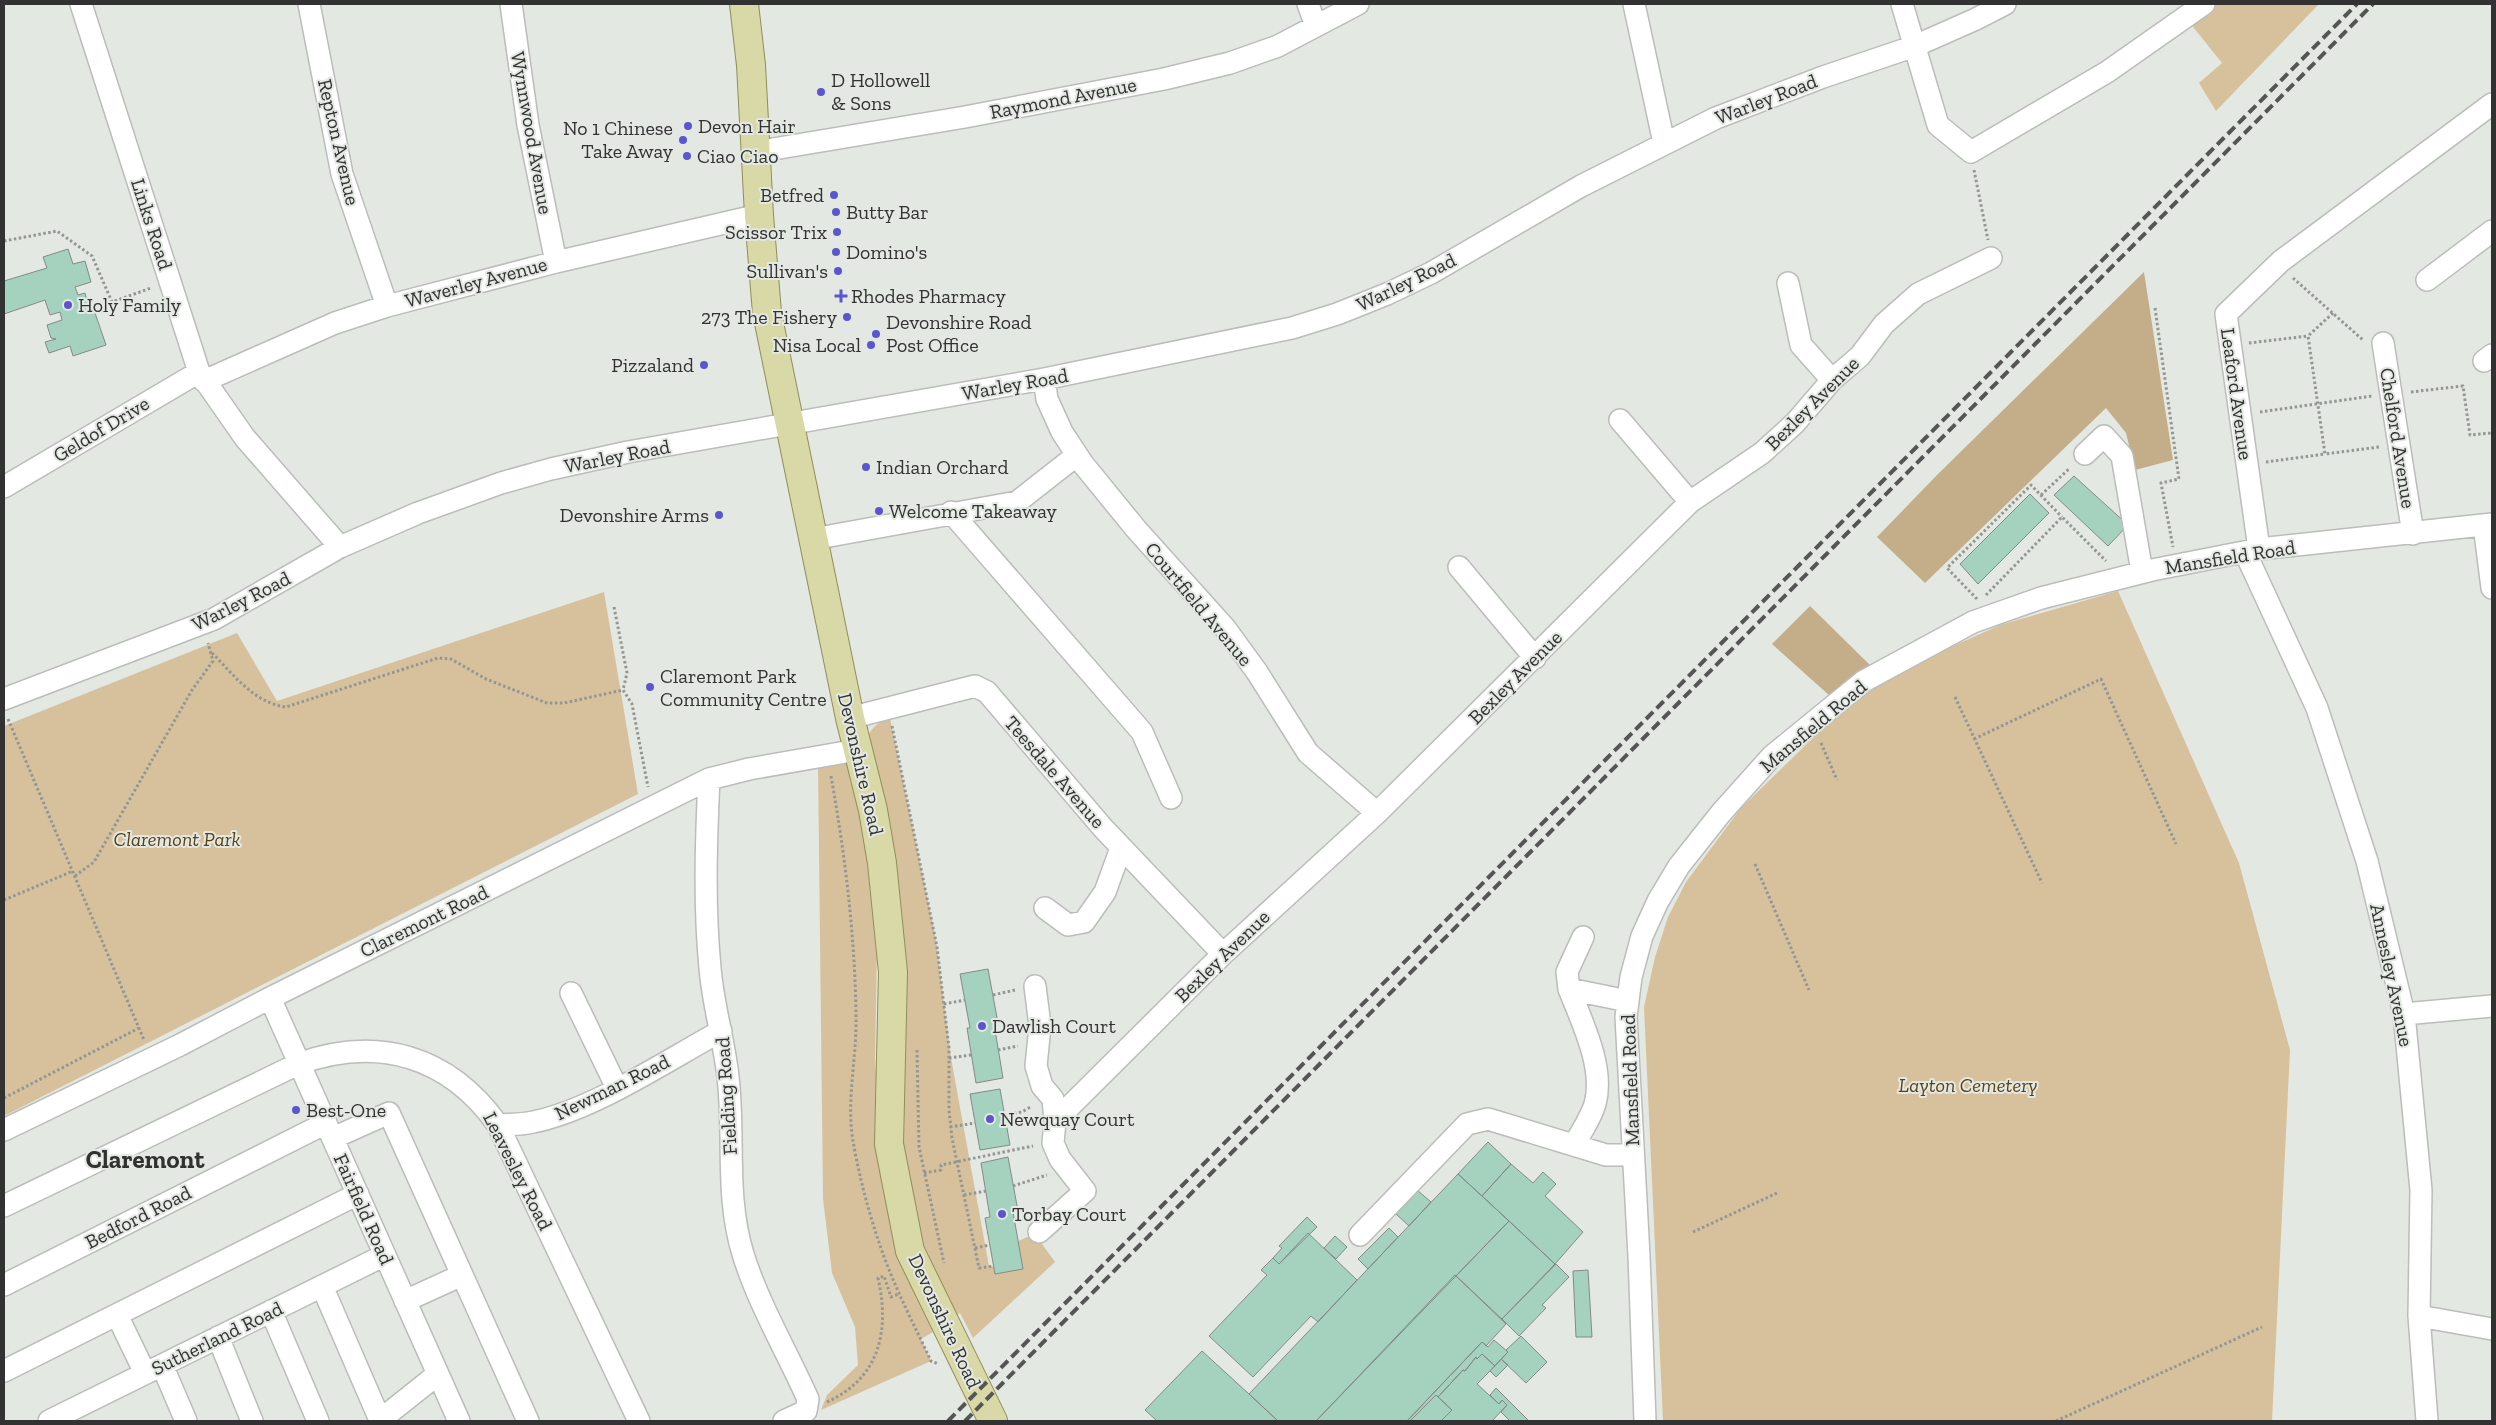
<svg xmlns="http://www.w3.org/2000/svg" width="2496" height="1425" font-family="'Zilla Slab',serif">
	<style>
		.green { fill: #d7c19c }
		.forest { fill: #c4ae8a }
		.building { fill: #a4d2be; stroke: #848a87 }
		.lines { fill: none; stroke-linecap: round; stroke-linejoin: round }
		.minor-casing { stroke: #babdb9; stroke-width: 24 }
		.major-casing { stroke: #8e8e58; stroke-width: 30 }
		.path { stroke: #949693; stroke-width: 3; stroke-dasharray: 2.5 2.5; stroke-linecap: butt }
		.minor { stroke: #fff; stroke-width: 21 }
		.major { stroke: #d9d9a7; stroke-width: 28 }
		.rail { stroke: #545554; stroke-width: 4; stroke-dasharray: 10 5; stroke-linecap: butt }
		.poi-dot { fill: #5c55ce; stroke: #e4e8e3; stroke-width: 2 }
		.labels { text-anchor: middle; stroke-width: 4; stroke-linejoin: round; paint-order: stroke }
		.poi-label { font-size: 20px; fill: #313231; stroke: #e4e8e3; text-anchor: start }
		.street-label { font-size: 20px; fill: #313231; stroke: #e4e8e3 }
		.park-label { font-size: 20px; font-style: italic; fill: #594115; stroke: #e4e8e3 }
		.district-label { font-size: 25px; font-weight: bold; fill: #2f322e; stroke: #e4e8e3 }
	</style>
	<rect width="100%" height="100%" fill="#e4e8e3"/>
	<!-- green -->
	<path class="green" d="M2213,4H2319L2216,111L2199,83L2222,63L2190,23Z
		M2118,591L2239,863L2290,1050L2272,1421H1663L1644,1007L1655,957L1668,917L1686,882L1741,808L1817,734L1870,688L1929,657L2000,625Z
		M604,592L638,794L4,1116V726L237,633L277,701Z
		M890,718L936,940L951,1058L989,1266L1023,1269L1018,1241L1035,1234L1055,1262L973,1338L960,1313L945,1324L910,1251L859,758C867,739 868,725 890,718Z
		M847,760L870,860L877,950L875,1059L881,1151L901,1265L933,1332L921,1339L931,1361L821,1410L827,1395L858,1365L855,1327L832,1273L823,1199L818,765Z"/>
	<!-- forest -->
	<path class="forest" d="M2144,272L2173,460L2135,470L2126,433L2106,408L1925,583L1877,537L1937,475Z
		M1810,606L1872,667L1830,696L1772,644Z"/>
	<!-- building -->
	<path class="building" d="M68,249L73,264L85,261L91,282L75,287L78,295L85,293L90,311L94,310L106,345L73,356L70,346L49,353L45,342L56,339L51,338L47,325L62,320L60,312L50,315L45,300L4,314V281L47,268L43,257Z
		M2074,476L2128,525L2108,546L2054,495Z
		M2030,494L2049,513L1978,584L1960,564Z
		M988,969L998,1023L994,1024L1003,1078L976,1083L967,1028H970L960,974Z
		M1000,1089L1010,1145L980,1150L970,1094Z
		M1488,1142L1511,1164L1482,1196L1458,1174Z
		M1008,1157L1018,1211L1013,1212L1023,1269L995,1274L985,1218L990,1217L981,1163Z
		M1511,1164L1533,1183L1543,1172L1556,1184L1545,1196L1583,1232L1555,1264L1482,1196Z
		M1458,1174L1509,1221L1316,1421H1278L1249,1394Z
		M1417,1190L1431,1202L1409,1226L1396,1214Z
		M1307,1217L1317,1227L1279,1264L1273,1258L1282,1248L1279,1246Z
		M1509,1221L1555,1264L1502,1319L1456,1276Z
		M1389,1228L1398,1237L1368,1269L1358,1259Z
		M1308,1233L1357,1280L1318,1322L1311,1316L1253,1377L1209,1336L1267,1275L1261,1270L1273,1258L1279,1264Z
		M1335,1236L1347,1247L1336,1259L1324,1248Z
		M1556,1264L1569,1277L1542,1305L1546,1308L1519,1336L1502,1319Z
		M1588,1270L1592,1337H1576L1573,1271Z
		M1455,1275L1506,1324L1486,1346L1482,1342L1407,1421H1316Z
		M1521,1336L1547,1362L1526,1383L1501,1359L1508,1352L1506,1350Z
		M1494,1340L1508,1352L1495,1366L1482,1354L1477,1359L1476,1357L1465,1371L1463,1370L1438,1397L1436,1395L1410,1421H1407L1482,1342L1488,1347Z
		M1202,1351L1249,1394L1278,1421H1157L1145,1410Z
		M1482,1354L1495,1366L1477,1384L1499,1404L1502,1400L1507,1405L1492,1421H1441L1452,1410L1438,1397L1463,1370L1465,1371L1476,1357L1477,1359Z
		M1501,1359L1508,1365L1496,1377L1490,1371Z
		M1496,1388L1529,1421H1510L1501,1412L1507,1405L1502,1400L1499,1404L1490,1395Z
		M1436,1395L1452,1410L1441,1421H1410Z"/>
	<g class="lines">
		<!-- minor casing -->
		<g class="minor-casing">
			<path id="minor" d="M81,4L199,372L245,438L340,547
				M309,4L342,174L387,306
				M511,4L528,125L556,262
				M1308,4L1316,26
				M1634,4L1664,143
				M1902,4L1938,125L1971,152L2107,72L2204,4
				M755,152L965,117L1164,79L1230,63L1278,46L1358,4
				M2427,280L2492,231
				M1788,283L1801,345L1832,380
				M2383,343L2413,534
				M2484,361L2492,355
				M1044,379L1047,399L1062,432L1083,464L1136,529L1225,628L1257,672L1308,753L1377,813
				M204,381L335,323L387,306L556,262L759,215
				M1620,420L1690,502
				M2085,454L2104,436L2122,456L2142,572
				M4,487L199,372
				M951,512L1142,732L1171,798
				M2484,525L2492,588
				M813,539L1017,502L1077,455
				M2259,549L2226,314L2281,261L2492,104
				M2245,552L2317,708L2367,861L2404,1014L2421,1190L2419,1316L2427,1421
				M1459,567L1535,658
				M4,699L214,619L340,547L418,513L501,483L551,469L628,452L1044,379L1292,328L1337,314L1387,294L1431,273L1581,186L1716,118L1823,77L1915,46L1976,19L2005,4
				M850,718L975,686L987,692L1103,828L1223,954
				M709,779C706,842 704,905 710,968C713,1005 724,1040 728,1077C735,1136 725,1196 743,1254C758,1303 787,1352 808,1399L806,1411L784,1421
				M1045,908L1068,925L1084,922L1105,892L1121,848
				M1583,937L1567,972L1569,989L1628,1001
				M1035,986L1040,1026L1036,1066L1042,1086L1053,1099L1055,1121L1053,1143L1060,1159L1085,1191L1039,1232
				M1569,989C1582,1022 1605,1068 1595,1104C1591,1118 1581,1132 1574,1145
				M571,993L617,1088
				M270,998L459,1421
				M2404,1014L2492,1006
				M1055,1121L1223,954L1377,813L1690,502L1762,453L1795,423L1832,380L1860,356L1884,324L1918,294L1991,258
				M498,1125C509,1124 522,1125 533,1122C593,1110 666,1061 721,1031
				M4,1130L180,1045L270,998L709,779L749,769L857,750
				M333,1138L389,1113L528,1421
				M4,1206L298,1064C378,1035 449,1056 498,1125L639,1421
				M1360,1235L1467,1124L1488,1119L1606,1155H1633
				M4,1285L326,1123
				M322,1286L380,1420
				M405,1301L462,1275
				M271,1311L318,1421
				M117,1315L145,1373
				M2419,1316L2492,1329
				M218,1337L252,1421
				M162,1365L186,1421
				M4,1371L358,1194
				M49,1421L385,1255
				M379,1421L438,1374
				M1645,1421L1639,1256L1626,1017L1631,977L1642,936L1658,901L1679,866L1721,813L1772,756L1864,681L1973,622L2041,598L2152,570L2259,549L2492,524"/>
		</g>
		<!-- major casing -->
		<g class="major-casing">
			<path id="major" d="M744,4L751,65L759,215L767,313L850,718L873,810L882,863L893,972L889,1144L910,1251L993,1421"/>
		</g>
		<!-- path -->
		<path class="path" d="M1974,170L1988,240
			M4,241L57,231L92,256L112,302L151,288
			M2293,278L2363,340
			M2155,308L2179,479L2161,483L2173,547
			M2333,313L2308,336L2325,454L2379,447
			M2249,343L2308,336
			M2411,392L2463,386L2470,435L2492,433
			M2260,412L2372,396
			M2266,462L2325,454
			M2041,495L2070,468
			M1986,595L2062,517L2106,561
			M1977,599L1947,568L2031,485L2062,517
			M614,607L627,673L623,690L632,704L648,787
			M212,653C234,675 254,703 286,707L438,658L451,659L486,679L547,703H564L623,690
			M1955,697L2042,883
			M8,719L144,1040
			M892,726L937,947L949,1048V1110L952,1138L979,1268L994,1266
			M1974,739L2101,679L2176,844
			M1821,743L1837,780
			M831,776C845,855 855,935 856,1016C857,1058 846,1100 853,1141C860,1182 874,1233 890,1272C902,1302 917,1331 931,1361L938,1364
			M1755,864L1809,990
			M75,876L94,862L192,690L213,661L208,643
			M4,900L73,871
			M993,995L1015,990
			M944,1004L965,1000
			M917,1050L919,1147L944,1263
			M998,1050L1018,1046
			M949,1058L971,1055
			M4,1098L139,1028
			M1004,1115L1022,1112L1032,1106
			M950,1127L975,1123
			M924,1173L941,1170V1165L1033,1146
			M1013,1186L1047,1175
			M964,1195L986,1191
			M1693,1232L1777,1193
			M975,1248L990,1245
			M827,1402C880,1378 890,1330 878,1278L884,1276L891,1297L899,1294
			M2056,1421L2262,1327"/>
		<!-- minor -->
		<use href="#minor" class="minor"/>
		<!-- major -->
		<use href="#major" class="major"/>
		<!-- rail -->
		<path class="rail" d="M948,1421L2357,4
			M965,1421L2373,4"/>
	</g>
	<!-- markers -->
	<g class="poi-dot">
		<circle cx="821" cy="92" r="5"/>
		<circle cx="688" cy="126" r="5"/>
		<circle cx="683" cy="140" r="5"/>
		<circle cx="687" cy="156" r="5"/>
		<circle cx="834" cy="195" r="5"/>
		<circle cx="836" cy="212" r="5"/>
		<circle cx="837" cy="232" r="5"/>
		<circle cx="836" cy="252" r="5"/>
		<circle cx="838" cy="271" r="5"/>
		<path d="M838.5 288.5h5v5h5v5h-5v5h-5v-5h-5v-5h5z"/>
		<circle cx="68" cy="305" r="5"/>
		<circle cx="847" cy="317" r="5"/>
		<circle cx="876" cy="334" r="5"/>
		<circle cx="871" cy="345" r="5"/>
		<circle cx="704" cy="365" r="5"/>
		<circle cx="866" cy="467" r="5"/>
		<circle cx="879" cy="511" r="5"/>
		<circle cx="719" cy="515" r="5"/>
		<circle cx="650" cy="687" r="5"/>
		<circle cx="982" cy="1026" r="5"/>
		<circle cx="296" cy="1110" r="5"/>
		<circle cx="990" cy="1119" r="5"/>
		<circle cx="1002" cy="1214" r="5"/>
	</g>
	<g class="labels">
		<!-- poi labels -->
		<g class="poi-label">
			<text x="831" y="87">D Hollowell<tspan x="831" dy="23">&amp; Sons</tspan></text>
			<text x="698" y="133">Devon Hair</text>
			<text x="673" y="135" text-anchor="end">No 1 Chinese<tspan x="673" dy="23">Take Away</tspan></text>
			<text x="697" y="163">Ciao Ciao</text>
			<text x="824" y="202" text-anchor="end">Betfred</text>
			<text x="846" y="219">Butty Bar</text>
			<text x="827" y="239" text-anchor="end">Scissor Trix</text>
			<text x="846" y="259">Domino's</text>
			<text x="828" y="278" text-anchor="end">Sullivan's</text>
			<text x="851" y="303">Rhodes Pharmacy</text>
			<text x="78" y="312">Holy Family</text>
			<text x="837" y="324" text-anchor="end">273 The Fishery</text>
			<text x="886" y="329">Devonshire Road<tspan x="886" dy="23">Post Office</tspan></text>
			<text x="861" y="352" text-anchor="end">Nisa Local</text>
			<text x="694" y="372" text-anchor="end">Pizzaland</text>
			<text x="876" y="474">Indian Orchard</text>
			<text x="889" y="518">Welcome Takeaway</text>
			<text x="709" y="522" text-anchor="end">Devonshire Arms</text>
			<text x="660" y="683">Claremont Park<tspan x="660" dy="23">Community Centre</tspan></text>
			<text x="992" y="1033">Dawlish Court</text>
			<text x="306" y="1117">Best-One</text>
			<text x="1000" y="1126">Newquay Court</text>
			<text x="1012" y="1221">Torbay Court</text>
		</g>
		<!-- street labels -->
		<g class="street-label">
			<text transform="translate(1063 98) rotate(-11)" y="7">Raymond Avenue</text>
			<text transform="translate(1766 99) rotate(-21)" y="7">Warley Road</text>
			<text transform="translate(532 133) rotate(80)" y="7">Wynnwood Avenue</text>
			<text transform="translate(339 142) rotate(77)" y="7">Repton Avenue</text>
			<text transform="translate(152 224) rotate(72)" y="7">Links Road</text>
			<text transform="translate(476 282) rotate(-15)" y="7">Waverley Avenue</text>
			<text transform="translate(1406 282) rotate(-26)" y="7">Warley Road</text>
			<text transform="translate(1015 384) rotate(-10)" y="7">Warley Road</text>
			<text transform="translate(2237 394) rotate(82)" y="7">Leaford Avenue</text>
			<text transform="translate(1812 403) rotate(-45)" y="7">Bexley Avenue</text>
			<text transform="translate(101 429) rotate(-31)" y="7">Geldof Drive</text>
			<text transform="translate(2398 438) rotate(81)" y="7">Chelford Avenue</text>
			<text transform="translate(617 456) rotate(-11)" y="7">Warley Road</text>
			<text transform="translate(2230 557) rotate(-9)" y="7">Mansfield Road</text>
			<text transform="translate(241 601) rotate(-27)" y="7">Warley Road</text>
			<text transform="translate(1199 604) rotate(50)" y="7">Courtfield Avenue</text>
			<text transform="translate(1515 677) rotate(-45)" y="7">Bexley Avenue</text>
			<text transform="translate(1813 726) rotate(-40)" y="7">Mansfield Road</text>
			<text transform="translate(861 764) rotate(77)" y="7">Devonshire Road</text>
			<text transform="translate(1055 772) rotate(49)" y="7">Teesdale Avenue</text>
			<text transform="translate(424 921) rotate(-26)" y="7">Claremont Road</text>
			<text transform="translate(1222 956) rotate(-44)" y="7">Bexley Avenue</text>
			<text transform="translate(2392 975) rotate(78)" y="7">Annesley Avenue</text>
			<text transform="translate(1630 1080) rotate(-92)" y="7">Mansfield Road</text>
			<text transform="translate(612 1087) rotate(-26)" y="7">Newman Road</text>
			<text transform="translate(726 1096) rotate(-94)" y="7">Fielding Road</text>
			<text transform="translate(518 1171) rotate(63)" y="7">Leavesley Road</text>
			<text transform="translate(364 1209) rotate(66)" y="7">Fairfield Road</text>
			<text transform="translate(138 1217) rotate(-27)" y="7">Bedford Road</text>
			<text transform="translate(945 1321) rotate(65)" y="7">Devonshire Road</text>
			<text transform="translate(217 1338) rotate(-26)" y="7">Sutherland Road</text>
		</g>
		<!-- park labels -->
		<g class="park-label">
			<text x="177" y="846">Claremont Park</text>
			<text x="1968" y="1092">Layton Cemetery</text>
		</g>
		<!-- district labels -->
		<g class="district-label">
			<text x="145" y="1168">Claremont</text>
		</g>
	</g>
	<!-- border -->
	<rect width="2496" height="1425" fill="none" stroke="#313231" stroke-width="10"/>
</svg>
